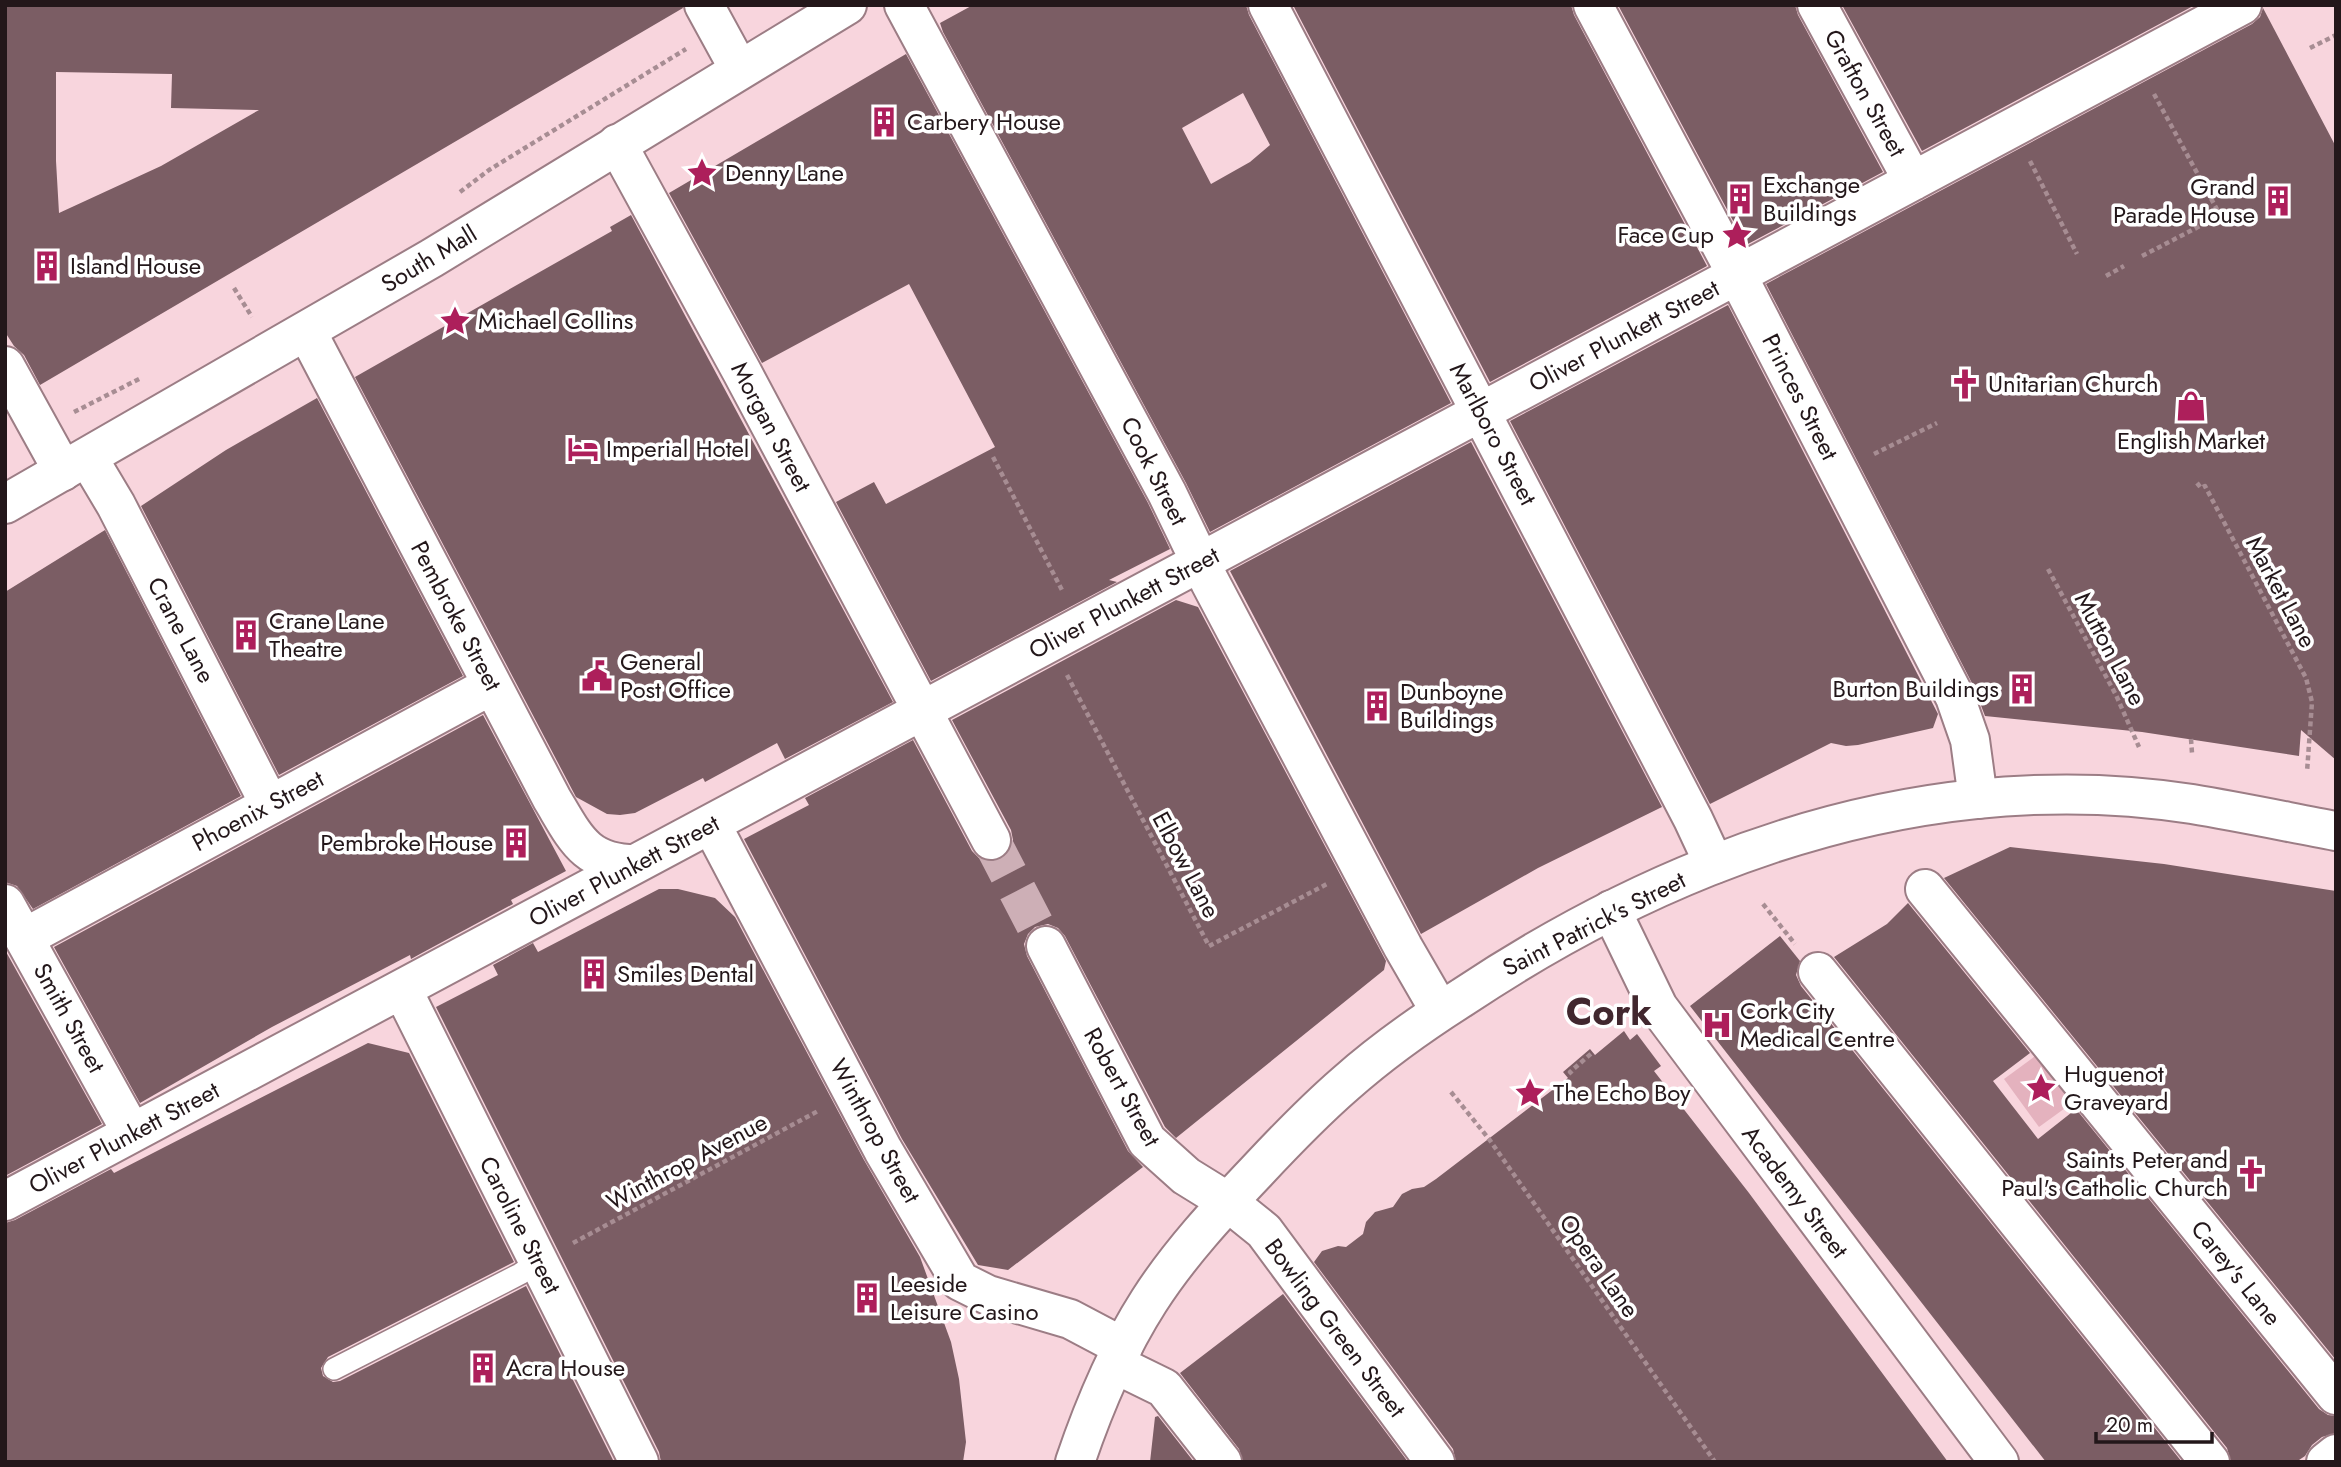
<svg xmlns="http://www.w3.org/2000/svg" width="2341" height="1467" font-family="Jost,sans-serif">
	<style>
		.green { fill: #e4b2be }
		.building { fill: #7b5d64; fill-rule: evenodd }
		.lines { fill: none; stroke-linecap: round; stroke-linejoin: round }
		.street-tunnel { stroke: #cdafb6; stroke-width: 38; stroke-dasharray: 38 19; stroke-linecap: butt }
		.lane-casing { stroke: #9c7d85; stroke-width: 24 }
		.street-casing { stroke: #9c7d85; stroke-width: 42 }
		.secondary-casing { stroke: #9c7d85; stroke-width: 42 }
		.highway-casing { stroke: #9c7d85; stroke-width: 42 }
		.path { stroke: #a78d93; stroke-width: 4.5; stroke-dasharray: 5 3.5; stroke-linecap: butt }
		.lane { stroke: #fff; stroke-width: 21 }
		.street { stroke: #fff; stroke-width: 38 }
		.secondary { stroke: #fff; stroke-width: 38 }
		.highway { stroke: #fff; stroke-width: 38 }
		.labels { text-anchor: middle; stroke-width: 7; stroke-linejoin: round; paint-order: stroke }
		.street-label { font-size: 24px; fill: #23171a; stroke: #fff }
		.poi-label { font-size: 24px; fill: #23171a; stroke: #fff; text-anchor: start }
		.town-label { font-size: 38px; font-weight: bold; fill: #41272e; stroke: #fff }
	</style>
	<rect width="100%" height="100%" fill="#f8d5dd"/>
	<!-- green -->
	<path class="green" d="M2042,1051L2079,1098L2039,1127L2004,1079Z"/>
	<!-- building -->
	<path class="building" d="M5,5H682L683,8L40,385L24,355L14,346L5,332ZM56,72L172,74L171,108L259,110L161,166L59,213L56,161Z
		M973,5H1246L1249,15L1451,403L1210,532L1186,483L943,32L940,23ZM1243,93L1270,145L1250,162L1211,184L1182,128Z
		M1293,5H1571L1574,15L1707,266L1490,382Z
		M1618,5H1795L1798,15L1883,172L1746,245Z
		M1842,5H2195L1922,151Z
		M2263,8L2336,147V760L2301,730L2299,756L2142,732L1985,716L1974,687L1766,284L2252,24L2260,17Z
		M906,54L1148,503L1170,549L1109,580L1117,582L931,681L836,502L874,482L886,504L995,447L909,284L762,363L669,193Z
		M631,215L893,702L785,759L777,743L705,782L703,778L635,813L620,815L607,814L576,797L355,377L612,231L610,227Z
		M1728,305L1938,714L1933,728L1858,745L1846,746L1831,743L1710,804L1510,421Z
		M317,398L463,676L279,775L141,506L226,450Z
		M1471,442L1662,807L1538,868L1421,934L1230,571Z
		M105,530L241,796L33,909L17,886L5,882V592Z
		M1176,600L1198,607L1386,961L1384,970L1176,1138L1165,1127L1065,936L1058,928L1048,924L1035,927L1028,934L1024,944L1027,956L1128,1151L1143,1167L1008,1270L978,1265L902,1139L744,839L809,805L805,798L913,740L972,851L979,858L990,862L1002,859L1010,851L1013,840L1011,830L952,720Z
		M483,715L566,871L511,900L513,904L420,954L411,959L410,955L272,1027L140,1103L54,947Z
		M2010,847L2164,864L2336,891V1360L1944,878Z
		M659,889H678L715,898L735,917L864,1160L920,1257L951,1342L959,1379L966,1442L963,1462H661L659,1452L436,1007L498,975L493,965L533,943L538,952Z
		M1908,903L2030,1053L1993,1081L2038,1139L2076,1109L2319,1409L2328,1415L2336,1416V1433L2322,1437L2312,1445L2305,1456L2296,1462H2231L2227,1448L1834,957L1887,924Z
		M1780,936L1800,961L1796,975L1801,986L2182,1462H2046L1690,1006Z
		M5,950L102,1124L5,1176Z
		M1624,1031L1630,1040L1637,1034L1661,1066L1654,1071L1749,1193L1948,1462H1456L1453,1449L1314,1262L1322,1251L1338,1246L1346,1247L1363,1234L1366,1222L1375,1212L1393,1207L1402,1194L1412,1189L1424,1187L1436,1179L1568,1078L1563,1072L1590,1049L1595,1055Z
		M368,1043L409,1053L514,1262L328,1357L321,1368L323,1376L333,1382L340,1381L526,1286L614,1462H5V1223L15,1220L111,1169L114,1173Z
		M1283,1294L1408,1462H1243L1239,1449L1180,1373Z
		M1158,1416L1194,1462H1150L1155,1417Z"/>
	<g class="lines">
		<!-- street-tunnel -->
		<path class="street-tunnel" d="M991,840L1046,946"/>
		<!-- lane casing -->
		<g class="lane-casing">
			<path id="lane" d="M334,1369L520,1274L538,1262"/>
		</g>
		<!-- street casing -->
		<g class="street-casing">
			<path id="street" d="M704,5L739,69
				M904,5L1167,493L1210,582L1403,947L1440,1011
				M1268,5L1693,819L1714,864
				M1593,5L1737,275L1955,697L1970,740L1978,799
				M1817,5L1913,181
				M617,144L742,372L991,840
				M307,332L552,799C575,837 585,864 635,864
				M5,366L63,471
				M88,458L116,505L270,805
				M711,824L883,1150L960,1281L988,1295L1070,1319L1123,1347
				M1925,889L2336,1395
				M5,904L132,1133
				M24,938L492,685
				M1046,946L1147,1141L1186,1176L1228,1202L1264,1231L1435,1462
				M1818,972L2210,1462
				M402,989L639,1462
				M5,1201L2242,5
				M1115,1364L1164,1388L1222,1462
				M2326,1462L2336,1454"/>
		</g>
		<!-- secondary casing -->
		<g class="secondary-casing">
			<path id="secondary" d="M5,504L432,258L847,5
				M1611,910L1658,1007L1999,1462"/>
		</g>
		<!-- highway casing -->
		<g class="highway-casing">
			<path id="highway" d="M1075,1462C1094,1406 1117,1351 1149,1301C1179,1254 1219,1211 1257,1171C1285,1141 1314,1111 1345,1084C1381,1052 1422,1023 1463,997C1616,895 1791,818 1976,799C2046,792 2122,793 2192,804C2240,812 2288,822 2336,831"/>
		</g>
		<!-- path -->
		<path class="path" d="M2310,48L2336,35
			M2154,94L2220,215L2212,219
			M2030,161L2077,254
			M460,192L489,170L686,49
			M2142,256L2200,226
			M2106,276L2124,266
			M234,288L252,317
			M74,412L141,378
			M1874,454L1937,423
			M993,457L1063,592
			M2197,483L2201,488L2205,486L2306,678L2312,702L2307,772
			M2048,569L2116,695L2139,747
			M1067,675L1209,946L1327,884
			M2191,739L2192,753
			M1763,904L1795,944
			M1572,1074L1570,1072L1593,1052
			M1451,1092L1489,1139L1715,1462
			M573,1243L818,1111"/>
		<!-- lane -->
		<use href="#lane" class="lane"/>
		<!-- street -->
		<use href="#street" class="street"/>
		<!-- secondary -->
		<use href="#secondary" class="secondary"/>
		<!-- highway -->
		<use href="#highway" class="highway"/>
	</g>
	<!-- icons -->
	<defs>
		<g id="building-bare" transform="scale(2.415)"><path d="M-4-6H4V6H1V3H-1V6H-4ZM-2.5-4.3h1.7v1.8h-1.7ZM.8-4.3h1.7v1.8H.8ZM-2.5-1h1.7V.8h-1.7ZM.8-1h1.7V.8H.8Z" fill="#ad1f5b" stroke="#fff" stroke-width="2.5" paint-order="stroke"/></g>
		<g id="sight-bare" transform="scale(2.415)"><path d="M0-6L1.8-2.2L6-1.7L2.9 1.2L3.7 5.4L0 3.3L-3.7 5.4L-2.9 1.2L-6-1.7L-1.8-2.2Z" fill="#ad1f5b" stroke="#fff" stroke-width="2.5" paint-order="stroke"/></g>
		<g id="church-bare" transform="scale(2.415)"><path d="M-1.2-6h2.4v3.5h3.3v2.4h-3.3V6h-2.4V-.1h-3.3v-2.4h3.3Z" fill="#ad1f5b" stroke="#fff" stroke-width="2.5" paint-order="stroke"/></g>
		<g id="shop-bare" transform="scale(2.415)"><path d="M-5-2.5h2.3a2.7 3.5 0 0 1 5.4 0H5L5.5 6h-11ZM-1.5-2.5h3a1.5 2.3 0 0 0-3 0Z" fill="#ad1f5b" stroke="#fff" stroke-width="2.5" paint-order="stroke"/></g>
		<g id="hotel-bare" transform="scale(2.415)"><path d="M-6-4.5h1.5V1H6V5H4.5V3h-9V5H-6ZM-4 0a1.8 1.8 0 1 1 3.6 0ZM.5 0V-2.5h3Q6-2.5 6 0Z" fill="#ad1f5b" stroke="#fff" stroke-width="2.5" paint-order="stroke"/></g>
		<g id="civic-bare" transform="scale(2.415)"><path d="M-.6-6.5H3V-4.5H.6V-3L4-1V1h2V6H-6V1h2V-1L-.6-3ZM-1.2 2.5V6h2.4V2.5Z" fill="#ad1f5b" stroke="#fff" stroke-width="2.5" paint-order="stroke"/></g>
		<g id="hospital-bare" transform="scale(2.415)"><path d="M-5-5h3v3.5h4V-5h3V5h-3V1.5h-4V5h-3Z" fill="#ad1f5b" stroke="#fff" stroke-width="2.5" paint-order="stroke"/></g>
	</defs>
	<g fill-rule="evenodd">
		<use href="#building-bare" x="884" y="122"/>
		<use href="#sight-bare" x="702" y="173"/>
		<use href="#building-bare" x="1740" y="199"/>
		<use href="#building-bare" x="2278" y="201"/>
		<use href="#sight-bare" x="1737" y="235"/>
		<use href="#building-bare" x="47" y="266"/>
		<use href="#sight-bare" x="455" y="321"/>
		<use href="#church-bare" x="1965" y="384"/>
		<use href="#shop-bare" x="2191" y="406"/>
		<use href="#hotel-bare" x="583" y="449"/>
		<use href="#building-bare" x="246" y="635"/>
		<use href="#civic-bare" x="597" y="676"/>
		<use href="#building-bare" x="2022" y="689"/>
		<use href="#building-bare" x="1377" y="706"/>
		<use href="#building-bare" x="516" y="843"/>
		<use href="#building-bare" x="594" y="974"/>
		<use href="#hospital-bare" x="1717" y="1025"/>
		<use href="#sight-bare" x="2041" y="1088"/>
		<use href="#sight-bare" x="1530" y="1093"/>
		<use href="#church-bare" x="2251" y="1174"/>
		<use href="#building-bare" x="867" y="1298"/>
		<use href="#building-bare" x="483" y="1368"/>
	</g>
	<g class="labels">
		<!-- street labels -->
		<g class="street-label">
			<text transform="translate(1865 93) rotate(61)" y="8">Grafton Street</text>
			<text transform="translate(429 259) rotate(-31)" y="8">South Mall</text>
			<text transform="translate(1624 336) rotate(-28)" y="8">Oliver Plunkett Street</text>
			<text transform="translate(1800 397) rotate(63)" y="8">Princes Street</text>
			<text transform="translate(771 427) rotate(62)" y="8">Morgan Street</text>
			<text transform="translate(1493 434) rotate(62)" y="8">Marlboro Street</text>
			<text transform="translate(1154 471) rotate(63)" y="8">Cook Street</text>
			<text transform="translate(2281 592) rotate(62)" y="8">Market Lane</text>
			<text transform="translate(1124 603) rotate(-28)" y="8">Oliver Plunkett Street</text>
			<text transform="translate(456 616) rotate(62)" y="8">Pembroke Street</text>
			<text transform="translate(181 630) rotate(62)" y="8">Crane Lane</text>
			<text transform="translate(2110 649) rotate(62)" y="8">Mutton Lane</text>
			<text transform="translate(258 811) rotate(-28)" y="8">Phoenix Street</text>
			<text transform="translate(1186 865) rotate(62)" y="8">Elbow Lane</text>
			<text transform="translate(624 871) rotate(-28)" y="8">Oliver Plunkett Street</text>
			<text transform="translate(1594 924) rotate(-27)" y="8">Saint Patrick's Street</text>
			<text transform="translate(69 1018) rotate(61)" y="8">Smith Street</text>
			<text transform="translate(1122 1087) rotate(61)" y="8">Robert Street</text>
			<text transform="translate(875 1131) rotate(61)" y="8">Winthrop Street</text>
			<text transform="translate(124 1138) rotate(-28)" y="8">Oliver Plunkett Street</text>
			<text transform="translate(687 1162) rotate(-28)" y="8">Winthrop Avenue</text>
			<text transform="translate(1795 1192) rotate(53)" y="8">Academy Street</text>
			<text transform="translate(520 1225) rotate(63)" y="8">Caroline Street</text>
			<text transform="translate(1599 1266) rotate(55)" y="8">Opera Lane</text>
			<text transform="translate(2236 1273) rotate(51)" y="8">Carey's Lane</text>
			<text transform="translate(1335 1328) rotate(53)" y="8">Bowling Green Street</text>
		</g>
		<!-- poi labels -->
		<g class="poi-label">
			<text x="907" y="130">Carbery House</text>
			<text x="725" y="181">Denny Lane</text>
			<text x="1763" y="193">Exchange<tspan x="1763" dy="28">Buildings</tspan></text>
			<text x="2255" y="195" text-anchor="end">Grand<tspan x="2255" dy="28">Parade House</tspan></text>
			<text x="1714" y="243" text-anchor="end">Face Cup</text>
			<text x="70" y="274">Island House</text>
			<text x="478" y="329">Michael Collins</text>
			<text x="1988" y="392">Unitarian Church</text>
			<text x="2191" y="449" text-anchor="middle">English Market</text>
			<text x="606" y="457">Imperial Hotel</text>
			<text x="269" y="629">Crane Lane<tspan x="269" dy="28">Theatre</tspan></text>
			<text x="620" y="670">General<tspan x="620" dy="28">Post Office</tspan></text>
			<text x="1999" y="697" text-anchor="end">Burton Buildings</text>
			<text x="1400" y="700">Dunboyne<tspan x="1400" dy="28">Buildings</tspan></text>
			<text x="493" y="851" text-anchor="end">Pembroke House</text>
			<text x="617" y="982">Smiles Dental</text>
			<text x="1740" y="1019">Cork City<tspan x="1740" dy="28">Medical Centre</tspan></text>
			<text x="2064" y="1082">Huguenot<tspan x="2064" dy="28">Graveyard</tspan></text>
			<text x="1553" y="1101">The Echo Boy</text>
			<text x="2228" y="1168" text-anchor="end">Saints Peter and<tspan x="2228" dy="28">Paul's Catholic Church</tspan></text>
			<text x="890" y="1292">Leeside<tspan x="890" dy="28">Leisure Casino</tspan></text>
			<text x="506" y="1376">Acra House</text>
		</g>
		<!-- town labels -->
		<g class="town-label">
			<text x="1609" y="1025">Cork</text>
		</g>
	</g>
	<!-- border -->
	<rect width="2341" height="1467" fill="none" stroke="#23171a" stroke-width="14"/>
	<!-- scale -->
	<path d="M2096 1432v10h116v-10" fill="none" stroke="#23171a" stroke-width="3.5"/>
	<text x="2106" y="1432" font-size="21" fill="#23171a" stroke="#ffffff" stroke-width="5" paint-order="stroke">20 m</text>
</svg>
